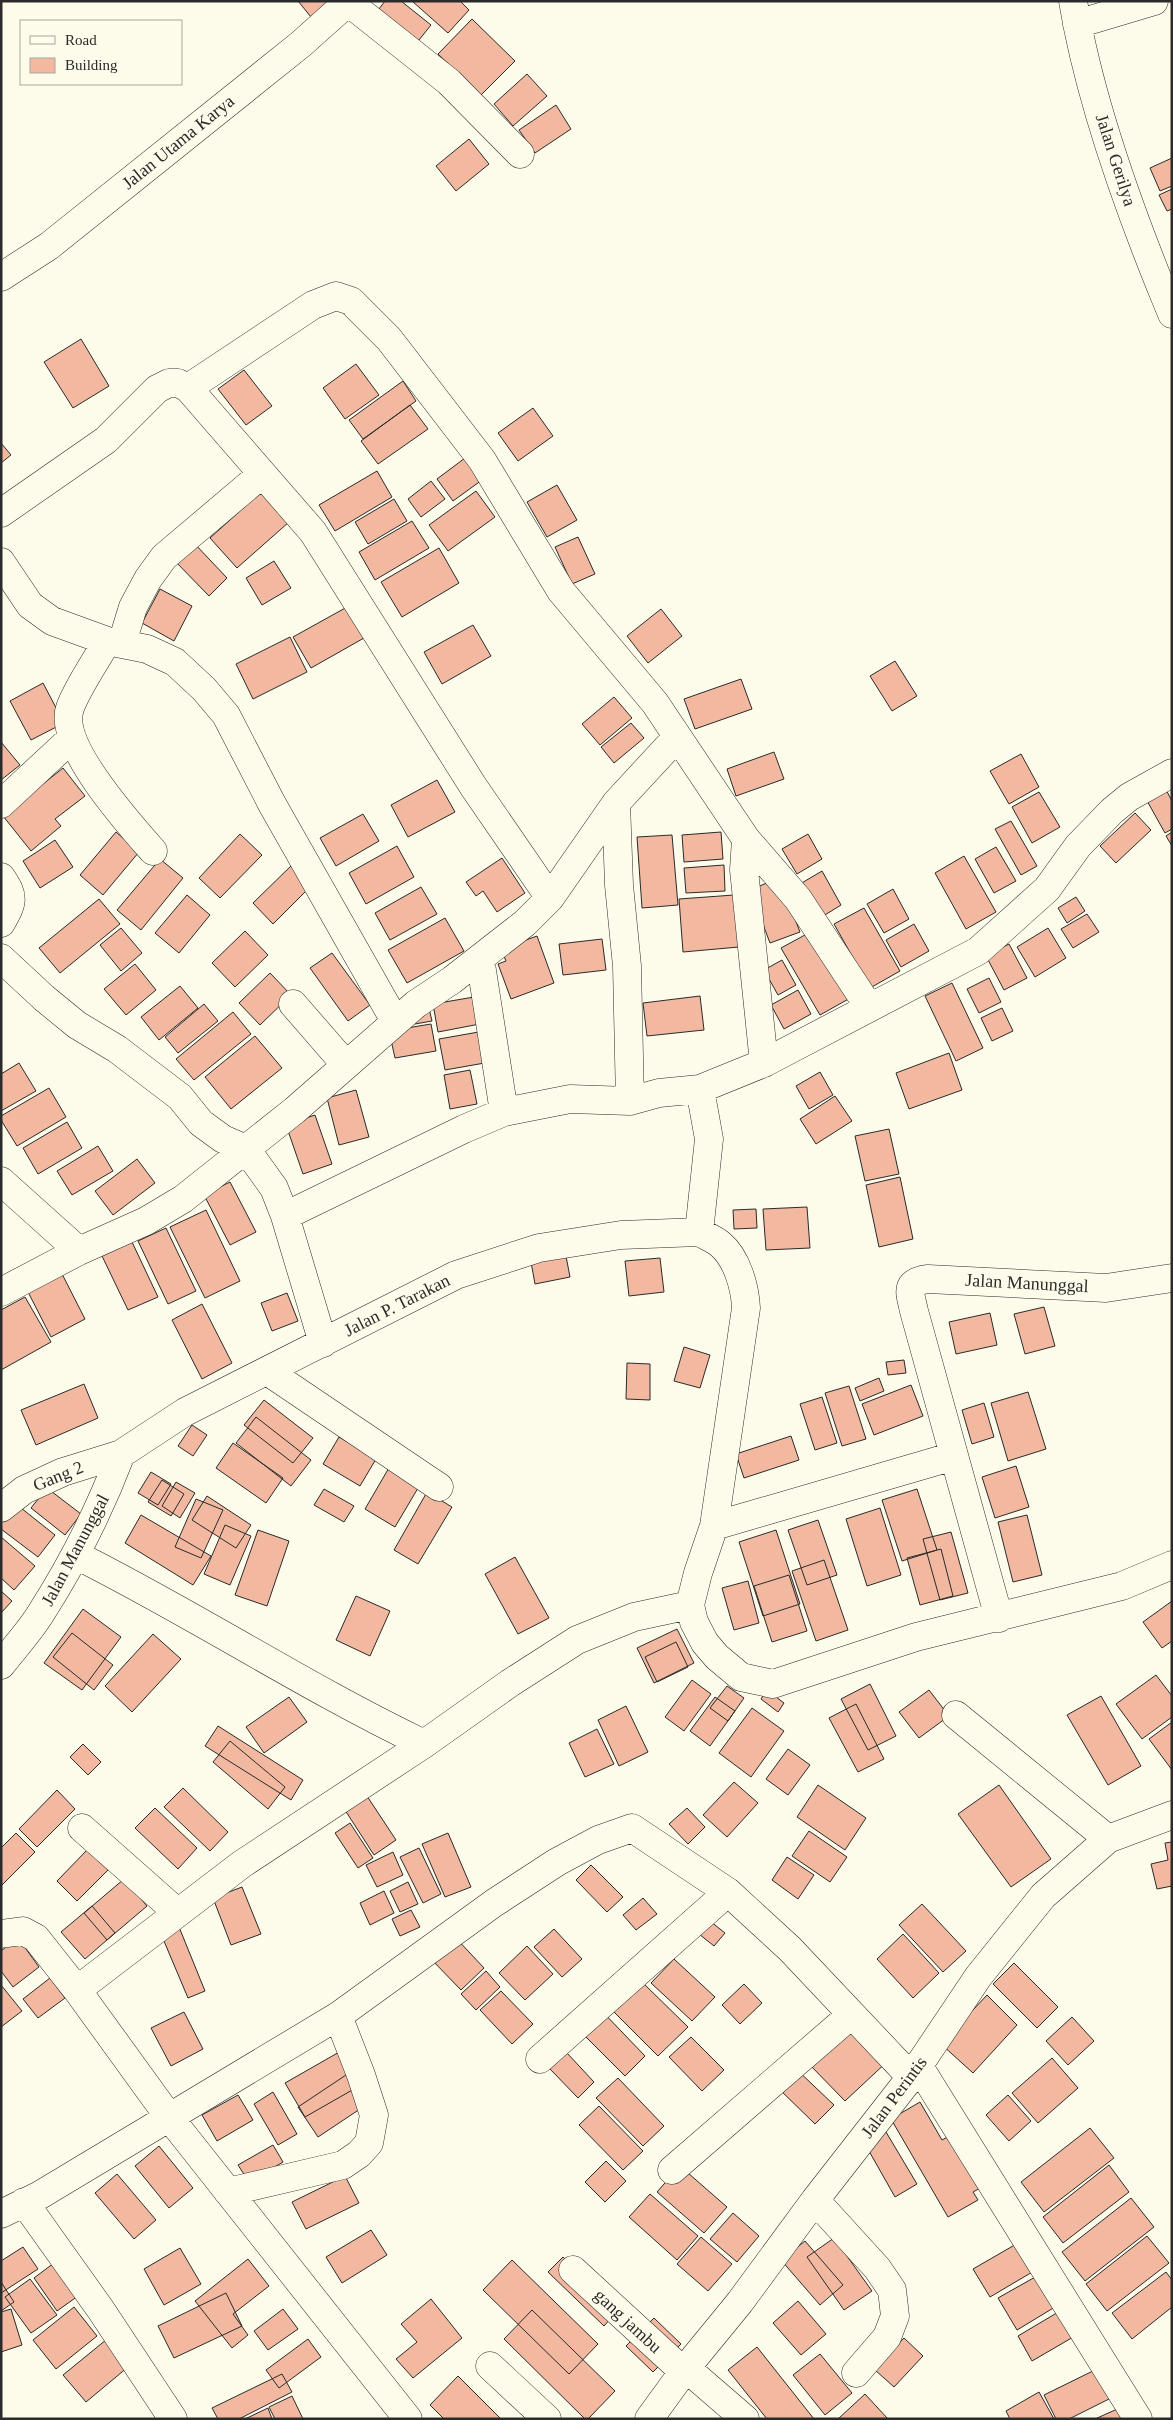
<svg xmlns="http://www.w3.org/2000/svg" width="1173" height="2420" font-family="'Times New Roman',serif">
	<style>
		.building { fill: #f2b8a0; stroke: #2b2b2b }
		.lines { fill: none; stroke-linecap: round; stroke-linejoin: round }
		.minor-casing { stroke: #2b2b2b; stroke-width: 29 }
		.minor { stroke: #fdfbea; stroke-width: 28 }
		.labels { text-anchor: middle; stroke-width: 4; stroke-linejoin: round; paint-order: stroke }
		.street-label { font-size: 18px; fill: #2b2b2b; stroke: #fdfbea }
	</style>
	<rect width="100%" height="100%" fill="#fdfbea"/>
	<!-- building -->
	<path class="building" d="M298,1H331L311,17Z
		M385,1H401L431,25L415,45L376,13Z
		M412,1H460L469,10L448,33Z
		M472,19L515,61L481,95L438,54Z
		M527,74L547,96L513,126L494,104Z
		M556,105L571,129L535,153L519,130Z
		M469,139L489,164L456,191L436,166Z
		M1172,158V186L1160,191L1150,168Z
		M1172,189V209L1167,211L1159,195Z
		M81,339L109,386L73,408L44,362Z
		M356,364L379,395L345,419L323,388Z
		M244,370L272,406L246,425L218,389Z
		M403,381L416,401L363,439L349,420Z
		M410,405L428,429L378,464L361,441Z
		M533,408L553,436L518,461L498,433Z
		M1,443L11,455L1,463Z
		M465,458L482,480L453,501L437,479Z
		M377,471L392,497L335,531L319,505Z
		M431,481L445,499L421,517L408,499Z
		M557,485L577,520L547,537L527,502Z
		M262,491L289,522L237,568L210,538Z
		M476,491L495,517L448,551L429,525Z
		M394,499L407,521L368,544L355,522Z
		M412,521L429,548L375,580L359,552Z
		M578,537L595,574L572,584L555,547Z
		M193,542L227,578L209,596L174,560Z
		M439,548L459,583L402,617L381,582Z
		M274,561L291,588L262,605L246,578Z
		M160,589L192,606L174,641L142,623Z
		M347,607L364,638L311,668L293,637Z
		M661,609L682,636L648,663L627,636Z
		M473,625L491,656L442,684L424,652Z
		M290,637L307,672L253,699L236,664Z
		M895,661L917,696L892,711L870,676Z
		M741,679L752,709L695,729L684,699Z
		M43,683L64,723L31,740L10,701Z
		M614,697L632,718L600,745L582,724Z
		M631,723L644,738L614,763L601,747Z
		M1,742L20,765L1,780Z
		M774,752L784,779L736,796L727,769Z
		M1021,754L1039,787L1009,804L990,771Z
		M63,768L85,796L55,819L61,826L31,851L3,816Z
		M437,780L455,812L408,837L391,805Z
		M1165,788L1172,801V829L1165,833L1146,799Z
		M1039,792L1060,827L1032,843L1012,807Z
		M1135,813L1151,830L1116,863L1100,846Z
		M363,814L379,841L336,866L320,838Z
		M1011,821L1037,866L1021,875L995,829Z
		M116,832L139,852L103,895L80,875Z
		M721,832L723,859L684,862L682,835Z
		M1172,832V846L1166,836Z
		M240,834L262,855L220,898L199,878Z
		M808,834L822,859L797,874L782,849Z
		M672,835L678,905L642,908L637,837Z
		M55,840L73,867L40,888L23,861Z
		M397,846L414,877L366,904L349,873Z
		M996,847L1016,881L994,893L975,859Z
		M964,856L996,912L966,929L935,873Z
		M502,858L525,893L497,912L483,891L476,896L466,882Z
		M160,859L183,878L141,930L117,910Z
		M294,863L314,883L273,924L253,903Z
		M724,865L725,891L686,893L684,868Z
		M822,871L841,905L820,918L800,884Z
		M779,878L800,932L770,943L750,890Z
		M421,887L437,914L390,940L375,913Z
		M893,889L909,919L884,933L867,904Z
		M187,895L210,915L179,953L155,933Z
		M734,895L739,947L683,952L679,899Z
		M1076,897L1085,911L1067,923L1058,908Z
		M99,899L120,924L60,973L39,948Z
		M864,908L900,971L870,988L834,924Z
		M1087,914L1099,932L1073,948L1061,929Z
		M445,918L464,951L407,983L388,950Z
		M914,924L929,951L901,967L886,940Z
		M121,928L142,953L121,971L100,945Z
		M1048,928L1066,958L1035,977L1017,947Z
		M814,930L852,997L820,1015L781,948Z
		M245,931L268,955L235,987L212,963Z
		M537,936L554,983L511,999L498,964L506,961L501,949Z
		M602,939L606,970L563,975L559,944Z
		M1009,944L1027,978L1004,990L986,956Z
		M332,953L370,1005L348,1021L310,968Z
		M782,960L796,985L778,995L764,970Z
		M135,964L156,990L126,1015L104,989Z
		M270,973L291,995L260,1025L239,1003Z
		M989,978L1001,1002L979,1013L967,989Z
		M952,983L983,1048L956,1061L925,996Z
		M180,986L198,1008L159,1040L141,1017Z
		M798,990L811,1014L784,1029L771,1005Z
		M480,996L485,1023L438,1032L433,1004Z
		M700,996L704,1030L647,1036L643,1003Z
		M204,1004L218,1021L178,1053L165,1037Z
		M429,1008L432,1021L415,1024L413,1011Z
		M1002,1008L1013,1031L992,1041L981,1018Z
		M233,1012L251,1034L194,1080L176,1059Z
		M431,1024L436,1051L395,1058L389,1031Z
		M490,1030L496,1061L445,1070L439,1039Z
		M255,1036L282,1068L231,1109L205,1077Z
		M949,1053L962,1090L909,1109L896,1073Z
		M19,1063L36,1091L1,1111V1074Z
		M470,1070L477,1104L450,1109L444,1075Z
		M820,1072L833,1095L809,1109L796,1086Z
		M49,1088L66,1117L17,1146L1,1120V1116Z
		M356,1090L369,1137L339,1145L327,1098Z
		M835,1096L852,1121L816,1144L800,1119Z
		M315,1115L332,1164L303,1174L286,1125Z
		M67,1122L82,1148L38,1174L23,1148Z
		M889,1129L899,1174L865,1181L855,1136Z
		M98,1146L113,1171L72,1195L57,1171Z
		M137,1159L155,1183L113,1215L95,1191Z
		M900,1177L913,1239L879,1247L866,1185Z
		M230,1182L256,1232L230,1245L204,1195Z
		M807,1207L810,1248L766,1250L763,1209Z
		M756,1209L757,1228L734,1229L733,1210Z
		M206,1210L240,1281L205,1298L170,1227Z
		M166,1228L196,1291L168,1304L138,1241Z
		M132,1242L158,1297L128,1310L102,1256Z
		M566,1256L570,1277L535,1284L531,1262Z
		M660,1258L664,1292L629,1296L625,1261Z
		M60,1270L85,1319L51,1337L26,1288Z
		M287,1293L298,1321L272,1331L261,1303Z
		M25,1297L51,1342L1,1370V1310Z
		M202,1304L232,1363L202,1379L172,1320Z
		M1044,1307L1055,1346L1025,1354L1014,1314Z
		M990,1313L997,1345L956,1354L949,1322Z
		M684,1347L710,1355L700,1388L674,1381Z
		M904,1360L906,1373L888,1375L886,1362Z
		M627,1363L650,1364V1400L626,1399Z
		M879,1378L884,1391L860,1401L855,1388Z
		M84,1384L98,1418L36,1445L21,1410Z
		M911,1385L923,1416L874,1435L862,1404Z
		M849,1386L866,1439L842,1446L825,1393Z
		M1028,1392L1046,1449L1008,1461L991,1403Z
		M822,1397L837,1443L815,1450L800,1404Z
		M264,1400L313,1438L293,1463L244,1425Z
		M984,1403L994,1437L972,1444L962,1410Z
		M256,1417L311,1460L291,1486L236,1443Z
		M192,1425L207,1435L193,1456L178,1446Z
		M791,1436L799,1460L744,1478L736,1454Z
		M339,1437L376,1459L360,1486L323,1464Z
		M233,1443L283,1478L266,1503L216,1468Z
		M390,1466L421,1483L395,1527L365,1509Z
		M1016,1466L1029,1507L995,1518L982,1477Z
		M151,1472L171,1484L158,1505L138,1493Z
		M162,1480L184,1494L171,1516L148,1502Z
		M176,1482L195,1493L180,1518L162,1506Z
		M47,1488L81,1514L65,1535L31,1508Z
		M324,1489L354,1506L344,1522L314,1505Z
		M917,1489L937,1550L902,1561L882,1500Z
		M427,1492L452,1507L418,1564L394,1550Z
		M207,1496L251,1525L236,1548L192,1520Z
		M196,1499L223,1510L201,1558L175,1547Z
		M16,1504L55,1535L38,1557L1,1529V1523Z
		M880,1508L901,1575L867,1586L846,1519Z
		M141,1515L211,1556L193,1585L125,1543Z
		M1027,1515L1042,1575L1013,1582L998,1522Z
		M818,1520L837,1575L807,1585L788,1530Z
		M225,1525L251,1536L230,1585L204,1574Z
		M258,1530L289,1541L267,1606L235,1595Z
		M776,1530L800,1604L763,1616L739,1542Z
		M951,1532L968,1593L940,1600L923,1539Z
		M1,1537L35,1566L14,1590L1,1578Z
		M941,1549L953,1596L920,1605L907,1558Z
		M515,1557L549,1618L518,1634L485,1574Z
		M824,1560L848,1630L816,1641L792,1571Z
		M789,1575L807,1631L772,1642L754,1586Z
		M748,1581L759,1623L734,1630L722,1588Z
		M1,1591L12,1601L1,1613Z
		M356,1596L390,1611L370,1656L336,1640Z
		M1172,1601V1641L1162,1648L1143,1622Z
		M83,1609L121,1637L82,1690L44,1663Z
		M677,1629L694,1663L654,1683L637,1648Z
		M72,1633L113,1665L94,1690L53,1657Z
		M153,1634L181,1659L132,1712L105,1686Z
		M676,1642L688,1667L657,1682L645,1657Z
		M1156,1675L1172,1696V1717L1142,1739L1116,1704Z
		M692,1680L711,1694L684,1731L665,1717Z
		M870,1684L896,1736L868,1750L841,1699Z
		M727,1686L744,1698L728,1721L710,1708Z
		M767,1690L784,1703L778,1712L761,1699Z
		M929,1690L949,1716L919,1738L899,1712Z
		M1101,1696L1141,1766L1108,1785L1067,1715Z
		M289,1697L307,1722L264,1753L246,1727Z
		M715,1697L735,1711L710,1746L690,1731Z
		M856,1704L884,1759L858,1772L829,1718Z
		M626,1706L648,1752L619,1766L598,1720Z
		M752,1708L784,1731L751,1777L719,1753Z
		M1172,1722V1770L1149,1739Z
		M218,1726L303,1780L291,1800L205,1746Z
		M597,1729L614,1764L585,1777L569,1743Z
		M230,1741L285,1787L268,1809L213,1762Z
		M83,1744L101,1762L88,1775L70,1757Z
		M788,1749L810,1765L788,1795L766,1779Z
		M734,1782L758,1803L727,1837L703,1815Z
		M818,1785L866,1818L845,1850L797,1817Z
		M999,1785L1051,1859L1011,1887L958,1814Z
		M183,1788L228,1832L210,1851L164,1807Z
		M57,1790L75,1809L37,1847L19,1829Z
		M365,1793L396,1840L374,1855L343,1807Z
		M155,1808L197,1848L178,1869L135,1828Z
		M687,1808L705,1827L688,1844L669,1824Z
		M350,1823L373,1858L358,1868L335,1833Z
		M809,1831L847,1857L830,1882L792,1856Z
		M16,1833L35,1852L1,1886V1848Z
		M448,1833L471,1887L445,1897L422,1844Z
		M1172,1842V1886L1157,1889L1151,1864L1168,1860L1165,1843Z
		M419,1848L441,1894L423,1903L400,1857Z
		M87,1850L108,1870L77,1901L57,1881Z
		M393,1852L403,1875L377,1887L366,1865Z
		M787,1857L814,1875L798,1899L772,1880Z
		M591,1865L623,1897L607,1912L576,1880Z
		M124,1879L147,1906L107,1940L84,1913Z
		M408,1882L418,1904L400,1912L390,1891Z
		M242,1887L261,1934L231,1945L213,1898Z
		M384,1891L394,1913L370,1925L360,1903Z
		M643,1898L657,1914L636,1930L623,1915Z
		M922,1904L966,1951L943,1972L899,1925Z
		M92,1906L115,1933L85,1959L61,1932Z
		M411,1910L420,1927L400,1936L392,1919Z
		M705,1917L725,1933L714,1946L694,1930Z
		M179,1927L205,1991L188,1998L161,1934Z
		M554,1929L582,1959L562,1977L534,1947Z
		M903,1934L939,1973L913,1998L877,1959Z
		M455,1937L484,1968L461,1990L431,1959Z
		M18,1938L39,1967L13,1987L1,1971V1951Z
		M527,1946L553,1974L525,2000L499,1973Z
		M674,1959L715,1997L692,2021L651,1983Z
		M1014,1963L1058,2007L1037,2028L993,1984Z
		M486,1971L500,1987L476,2010L461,1994Z
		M50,1978L65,1998L38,2018L23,1999Z
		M641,1981L688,2027L658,2056L612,2010Z
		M744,1984L762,2003L740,2024L722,2005Z
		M1,1985L22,2011L1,2027Z
		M501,1991L533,2024L512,2044L480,2010Z
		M987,1995L1017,2025L973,2073L941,2044Z
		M599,2008L645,2056L625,2076L578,2029Z
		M184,2012L203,2049L171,2066L151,2028Z
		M1072,2017L1094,2041L1068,2065L1046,2041Z
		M853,2020L890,2059L845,2101L808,2063Z
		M691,2037L724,2070L702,2091L669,2057Z
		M341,2051L361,2085L305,2117L285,2083Z
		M567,2053L594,2082L578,2098L550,2069Z
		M1052,2058L1078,2088L1038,2123L1012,2093Z
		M794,2067L834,2105L815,2124L776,2086Z
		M346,2075L366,2105L318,2137L298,2107Z
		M618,2078L664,2126L643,2146L596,2098Z
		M273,2092L297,2134L278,2145L254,2104Z
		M238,2095L253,2120L217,2141L202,2115Z
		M1008,2095L1031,2121L1009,2141L986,2115Z
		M920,2102L942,2140L955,2133L986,2185L973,2192L978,2200L948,2217L891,2119Z
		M599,2106L643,2151L623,2170L579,2125Z
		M1090,2128L1114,2158L1044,2212L1021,2182Z
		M886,2132L917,2184L895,2197L865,2144Z
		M273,2145L283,2162L249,2182L238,2165Z
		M159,2146L193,2188L169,2208L135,2166Z
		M606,2161L626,2181L605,2202L585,2182Z
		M1109,2165L1129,2192L1063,2243L1043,2217Z
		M680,2166L727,2207L704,2233L657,2192Z
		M117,2174L156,2220L134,2239L95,2193Z
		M345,2176L359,2203L306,2229L292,2202Z
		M650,2194L698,2236L677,2260L629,2217Z
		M1131,2198L1154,2227L1085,2281L1062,2252Z
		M733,2213L759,2236L737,2262L710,2239Z
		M371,2230L387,2255L342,2283L326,2257Z
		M1147,2236L1169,2263L1107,2311L1086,2284Z
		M701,2237L732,2264L708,2291L677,2264Z
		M834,2238L872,2291L844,2310L807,2257Z
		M805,2241L843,2285L820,2305L781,2260Z
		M1018,2243L1034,2271L990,2297L973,2269Z
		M23,2247L38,2269L1,2293V2261Z
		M180,2248L201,2284L164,2305L144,2269Z
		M563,2257L618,2310L604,2326L548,2272Z
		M248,2259L269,2286L233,2314L248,2335L232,2348L195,2301Z
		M512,2260L598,2344L569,2374L483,2290Z
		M54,2263L78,2296L57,2311L34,2278Z
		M1166,2272L1172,2280V2307L1132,2339L1112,2313Z
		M1037,2276L1055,2307L1017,2330L998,2298Z
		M30,2279L57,2315L31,2333L5,2297Z
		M1,2282L14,2302L1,2311Z
		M226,2293L242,2326L174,2358L158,2326Z
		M431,2299L462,2338L413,2378L396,2359L417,2342L401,2324Z
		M798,2301L826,2334L801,2355L773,2323Z
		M74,2307L97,2336L56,2369L33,2340Z
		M11,2309L22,2345L1,2352V2312Z
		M283,2309L298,2329L268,2350L254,2331Z
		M532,2310L615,2391L588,2419H585L504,2339Z
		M1060,2311L1075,2336L1032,2361L1018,2336Z
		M654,2318L681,2344L653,2372L626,2346Z
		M112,2335L134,2362L86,2402L63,2375Z
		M904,2338L923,2356L894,2387L874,2369Z
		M308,2339L321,2357L279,2388L266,2370Z
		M757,2347L814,2419H767L728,2370Z
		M820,2354L852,2393L825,2415L793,2375Z
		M1101,2367L1115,2396L1069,2419H1056L1044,2395Z
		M282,2374L292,2392L239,2419H218L212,2408Z
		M458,2376L501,2419H444L430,2405Z
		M1039,2392L1054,2419H1010L1006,2411Z
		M865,2394L888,2419H838Z
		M292,2396L303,2419H275L269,2407Z
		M1124,2406L1130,2419H1095Z
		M268,2408L272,2419H245Z"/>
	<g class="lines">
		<!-- minor casing -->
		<g class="minor-casing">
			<path id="minor" d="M1073,1C1090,104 1132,218 1172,314
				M348,2L449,82L520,154
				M1077,24L1154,1
				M1,277L49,246L301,44L349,1
				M188,388L313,305L336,296L351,301L389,339L482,460L561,591L655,703L746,839L798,899L869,1007
				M1,513L106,440L157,389L169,383H178L188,388L313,532L473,786L550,898
				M1,562L30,605L52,621L107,641L147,649L175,662L204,689L226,715L272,804L395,1021
				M107,641C96,661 77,688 70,708C57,744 130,825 153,851
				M122,643L133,607L148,579L164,557L262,474
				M616,803L619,885L627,966L630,1101
				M1,804L72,738
				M746,839L744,870L764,1063
				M1,877C15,897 13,902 1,923
				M1,958L44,998L77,1025L117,1049L180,1097L201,1123L223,1139L246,1149L274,1188L285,1216L464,1129L504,1112L570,1099L630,1101L659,1093L700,1089L764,1063L978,951L1047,889L1078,846L1112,811L1129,797L1172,773
				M480,958L504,1112
				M293,1004L346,1065
				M1,1181L79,1251
				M285,1216L323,1343
				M699,1232C706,1236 714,1239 720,1244C737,1258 745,1287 746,1308L714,1526L698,1573L690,1605L694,1622L705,1643L717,1657L741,1677L773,1684L916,1637L1122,1586L1172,1565
				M699,1232L709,1139L700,1089
				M1,1292L79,1251L146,1221L183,1199L295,1110L416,1004L452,980L525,923L550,898L616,803L677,737
				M267,1371L439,1487
				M1,1508L24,1490L63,1472L121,1454L185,1412L456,1275L539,1248L621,1235L699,1232
				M714,1526L954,1456
				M76,1555C194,1614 305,1687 424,1744
				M999,1618L914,1311C910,1292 904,1282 928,1279L1106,1288L1172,1278
				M1,1665C15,1647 30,1631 41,1613C73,1563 100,1509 121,1454
				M956,1715L1108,1839
				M82,1828L178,1913
				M1,1934L23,1931L36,1938L77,1990L169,2117L408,2419
				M77,1990L242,1864L424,1744L510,1683L577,1640L634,1617L690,1605
				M540,2059L728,1892
				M918,2065L1138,2419
				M672,2170L851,2015
				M228,2192L343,2165L359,2154L369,2143L374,2115L361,2075L338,2016
				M815,2200L877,2268L892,2290L895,2316L887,2337L856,2373
				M24,2202L101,2310L173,2419
				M1,2214L40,2195L338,2016L494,1903L557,1862L598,1840L632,1828L728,1892L790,1949L911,2077
				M573,2270L684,2372
				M490,2366L547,2419
				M686,2368L745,2419
				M649,2419L686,2368L740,2302L815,2200L911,2077L978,1977L1043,1896L1108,1839L1172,1815"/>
		</g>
		<!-- minor -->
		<use href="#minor" class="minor"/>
	</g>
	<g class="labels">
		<!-- street labels -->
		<g class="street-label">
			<text transform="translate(178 142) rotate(-39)" y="6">Jalan Utama Karya</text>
			<text transform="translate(1116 160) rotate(72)" y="6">Jalan Gerilya</text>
			<text transform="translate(1027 1283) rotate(3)" y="6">Jalan Manunggal</text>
			<text transform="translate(397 1305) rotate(-27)" y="6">Jalan P. Tarakan</text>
			<text transform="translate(58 1476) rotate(-22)" y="6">Gang 2</text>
			<text transform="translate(75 1550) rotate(-62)" y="6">Jalan Manunggal</text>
			<text transform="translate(894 2097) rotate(-53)" y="6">Jalan Perintis</text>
			<text transform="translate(628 2321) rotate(43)" y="6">gang jambu</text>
		</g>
	</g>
	<!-- border -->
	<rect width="1173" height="2420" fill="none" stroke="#2b2b2b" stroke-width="5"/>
	<!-- legend -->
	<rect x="20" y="20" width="162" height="65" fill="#fdfbea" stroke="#a9a89e"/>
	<rect x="30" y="36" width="25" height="8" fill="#fdfbea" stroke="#a9a89e"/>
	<text x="65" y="45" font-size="15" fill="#2b2b2b">Road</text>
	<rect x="30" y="58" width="25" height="15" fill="#f2b8a0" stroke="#a9a89e"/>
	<text x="65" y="70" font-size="15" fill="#2b2b2b">Building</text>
</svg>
